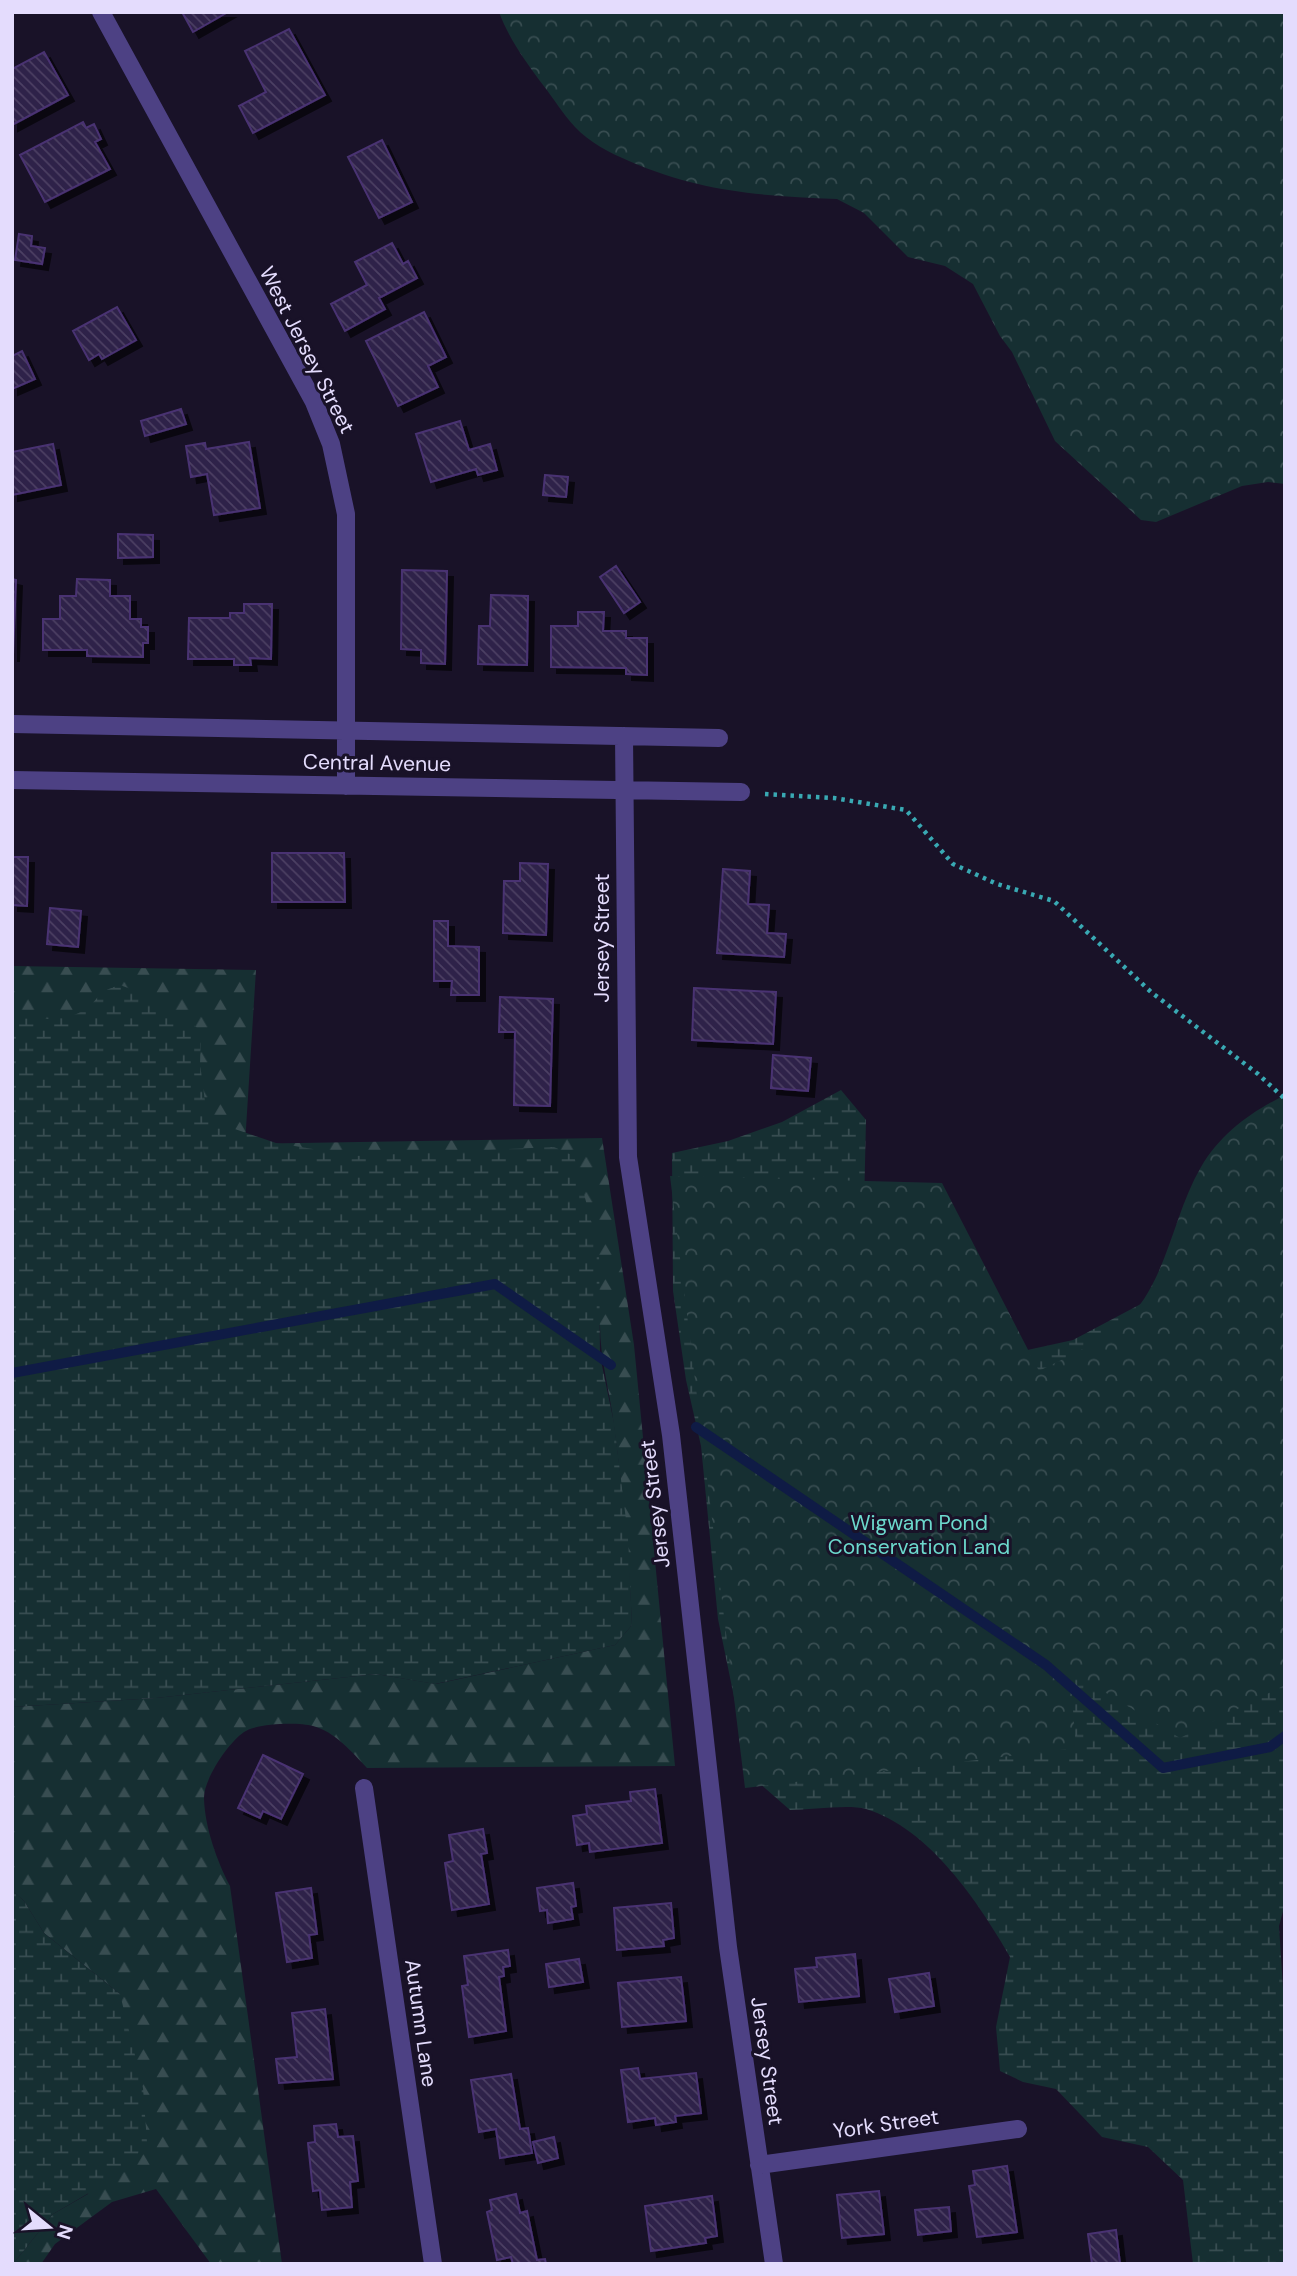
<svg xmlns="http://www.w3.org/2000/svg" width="1297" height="2276" font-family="'DM Sans',sans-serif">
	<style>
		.forest { fill: url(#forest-firs) }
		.wetland { fill: url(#wetland-marsh) }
		.park { fill: url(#park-crowns) }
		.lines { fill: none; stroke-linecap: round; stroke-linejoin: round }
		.stream { stroke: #0f1b45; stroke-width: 10 }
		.building { fill: url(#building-back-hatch); stroke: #493372; stroke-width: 2; filter: url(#shadow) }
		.path { stroke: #39a9b3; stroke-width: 4.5; stroke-dasharray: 3.5 5; stroke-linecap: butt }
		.minor { stroke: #4d4184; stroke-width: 18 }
		.labels { text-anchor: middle; stroke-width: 6; stroke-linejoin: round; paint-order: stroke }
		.street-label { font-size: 21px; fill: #e4dcfd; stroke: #191228 }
		.park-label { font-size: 21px; fill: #6cd9cd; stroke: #191228 }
	</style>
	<defs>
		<pattern id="forest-firs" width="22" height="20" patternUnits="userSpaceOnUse" patternTransform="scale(1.75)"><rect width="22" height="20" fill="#162f32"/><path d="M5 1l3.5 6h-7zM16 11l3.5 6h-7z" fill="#384d51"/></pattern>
		<pattern id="wetland-marsh" width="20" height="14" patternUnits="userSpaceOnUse" patternTransform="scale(1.75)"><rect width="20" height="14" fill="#162f32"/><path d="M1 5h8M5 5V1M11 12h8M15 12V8" fill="none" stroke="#384d51"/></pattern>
		<pattern id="park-crowns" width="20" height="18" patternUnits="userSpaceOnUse" patternTransform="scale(1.75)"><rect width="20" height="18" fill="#162f32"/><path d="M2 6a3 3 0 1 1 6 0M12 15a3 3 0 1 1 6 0" fill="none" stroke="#384d51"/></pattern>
		<pattern id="building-back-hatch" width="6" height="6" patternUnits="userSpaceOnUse" patternTransform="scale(1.75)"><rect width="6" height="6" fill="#2e2048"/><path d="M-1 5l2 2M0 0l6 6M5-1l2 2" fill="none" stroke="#4c4063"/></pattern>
		<filter id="shadow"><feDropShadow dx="6" dy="6" stdDeviation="0" flood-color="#0009"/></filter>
	</defs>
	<rect width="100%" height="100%" fill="#191228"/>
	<!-- forest -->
	<path class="forest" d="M12,966L256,970L245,1144L602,1138L634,1345L675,1766L367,1768C353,1753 334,1731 313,1726C298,1722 257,1723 244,1732C228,1743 203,1780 204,1799C205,1828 217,1861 230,1886L282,2264H211L156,2189L112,2202L55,2244L41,2264H13L53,2214L88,2194L120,1994L44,1933L24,1901L12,1890V1707L156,1698L376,1674L436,1684L615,1645L632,1625C629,1558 623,1492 614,1426C610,1392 600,1360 600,1325L12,1277Z"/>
	<!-- wetland -->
	<path class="wetland" d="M120,985L144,994L163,1016L192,1024L201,1031L200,1064L206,1109L226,1126L276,1143L356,1156L554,1147L574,1156L599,1251L600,1356L614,1423L628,1536L632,1625L615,1645L435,1684L376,1674L156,1698L12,1707V1018C35,1018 65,1023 84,1010C102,998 93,993 120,985Z
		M841,1090L866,1120L864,1207L1005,1355L1073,1340L1154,1297L1285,1199V1904L1279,1926L1285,2019V2264H1193L1183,2180L1148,2147L1102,2137L1056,2089L1023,2082L1000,2071L996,2027L1010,1957C978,1902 930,1829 866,1809C848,1804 810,1810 790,1810L750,1775L718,1619L701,1446L686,1380L673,1291L672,1153L728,1141L782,1122Z
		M12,1890L24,1901L44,1933L120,1994L143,2088L147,2142L123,2173L53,2214L13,2264Z"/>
	<!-- park -->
	<path class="park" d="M499,12H1285V484L1268,482L1242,486L1156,522L1141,520L1055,441L1012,352L1000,336L973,284L945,266L908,257L864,213L837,199C761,196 700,192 629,161C610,153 589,142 575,127C563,114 554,99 543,85C526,62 509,39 499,12Z
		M1285,1095V1685L1180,1738L1070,1671L1076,1748L745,1788L670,1176L942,1183L1039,1371C1076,1352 1120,1335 1144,1299C1170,1259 1177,1208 1201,1167C1221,1133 1251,1112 1285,1095Z"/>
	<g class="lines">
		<!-- stream -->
		<path class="stream" d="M12,1373L495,1284L611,1365
			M696,1427L1046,1665L1163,1768L1270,1747L1285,1736"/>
	</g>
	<!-- building -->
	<path class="building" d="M182,12H228L193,32Z
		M289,29L325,95L253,133L239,106L266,92L245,51Z
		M44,52L68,95L12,125V69Z
		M83,122L86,128L94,124L101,139L95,142L110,169L45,202L20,155Z
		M382,140L412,202L379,218L348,157Z
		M19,234L32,236L31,246L45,248L42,264L15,260Z
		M392,243L403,264L408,261L417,278L379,298L385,309L345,331L331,304L367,285L355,262Z
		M117,307L136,340L102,359L99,354L89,360L73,331Z
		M424,312L446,357L428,366L438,387L398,406L366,341Z
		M22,351L35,379L12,389V356Z
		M181,409L186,424L145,436L141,421Z
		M460,421L469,450L490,444L497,470L478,475L476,469L431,482L416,434Z
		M249,442L260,508L214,515L207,474L191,477L186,446L205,443L206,449Z
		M53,444L61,485L12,495V452Z
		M545,475L568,477L566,497L543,495Z
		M118,534L153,535V557L118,558Z
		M616,566L640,602L624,613L600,577Z
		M402,570L447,571L445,664L421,663V650L401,649Z
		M12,579L16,580L13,655H12Z
		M77,579L110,580V596H130V619H141V627H148V643H143V657L87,656V650H43V619H60V596H76Z
		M491,595L528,596L527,665L478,664L479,626H490Z
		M244,604H272L271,659L250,658L251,665H234V659H188L189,618H230V613H244Z
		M578,612H604L603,631H626V638H647V675L626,674V668L551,667V626H578Z
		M272,853H344L345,902H272Z
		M12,857H28L27,906L12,905Z
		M520,863L548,864L546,935L503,933L504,881H520Z
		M723,869L750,871L748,904L769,905L767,933L786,934L784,957L717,953Z
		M50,908L81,911L78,947L47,944Z
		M434,921H448V946L479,947V995H451L452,981H434Z
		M694,988L776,992L773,1044L692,1040Z
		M500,997L553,999L550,1106L514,1105L515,1032H499Z
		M773,1055L811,1058L808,1091L771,1088Z
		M263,1755L303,1774L281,1819L263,1811L260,1818L238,1808Z
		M655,1789L662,1843L590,1852L589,1843L577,1845L573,1816L587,1814L586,1806L631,1801L630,1792Z
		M483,1829L487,1853L481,1854L489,1904L452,1910L445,1863L453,1861L449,1835Z
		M573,1883L576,1906L571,1907L573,1919L548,1923L547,1910L540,1911L537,1888Z
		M311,1888L317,1934L309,1935L312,1958L287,1962L276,1893Z
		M671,1903L674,1938L663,1940L664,1946L617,1950L614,1908Z
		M508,1950L510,1966L503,1967L504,1976L499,1977L506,2031L469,2037L462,1986L468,1985L464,1956Z
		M855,1954L859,1996L799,2002L795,1969L817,1967L816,1958Z
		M579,1959L583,1982L549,1987L546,1964Z
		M929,1973L934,2006L895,2012L889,1979Z
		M681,1977L686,2021L622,2027L618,1983Z
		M325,2009L333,2079L279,2083L276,2059L297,2057L292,2013Z
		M638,2068L640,2079L696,2073L701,2113L675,2116L676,2122L656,2125L655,2118L628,2122L621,2070Z
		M511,2074L520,2129L528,2128L532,2153L500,2158L496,2129L479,2132L471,2080Z
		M336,2124L338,2137L353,2136L358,2181L350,2182L352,2207L322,2210L320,2190L313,2191L308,2143L315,2142L314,2126Z
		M554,2137L558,2158L538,2163L533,2142Z
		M1007,2166L1017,2232L977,2237L969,2186L975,2185L973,2171Z
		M879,2191L884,2234L842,2238L837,2195Z
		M516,2194L520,2213L527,2211L537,2260L545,2259L546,2264H513L511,2257L497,2260L487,2212L492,2210L490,2200Z
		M712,2196L717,2236L705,2238L706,2243L651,2251L645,2206Z
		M949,2207L951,2231L918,2235L915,2210Z
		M1116,2230L1120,2264H1092L1088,2234Z"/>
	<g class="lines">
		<!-- path -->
		<path class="path" d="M765,794L834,798L906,810L953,864L997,884L1054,901L1151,992L1258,1074L1285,1099"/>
		<!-- minor -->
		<path class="minor" d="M101,12L314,402L331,444L346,514V786
			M12,724L719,738
			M624,736L628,1157L671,1435L728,1947L774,2264
			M12,780L741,792
			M364,1788L433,2264
			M759,2165L1018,2129"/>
	</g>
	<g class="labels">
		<!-- street labels -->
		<g class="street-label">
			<text transform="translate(307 350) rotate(63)" y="7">West Jersey Street</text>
			<text transform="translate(377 763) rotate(1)" y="7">Central Avenue</text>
			<text transform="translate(602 938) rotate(-90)" y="7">Jersey Street</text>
			<text transform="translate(655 1504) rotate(-97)" y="7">Jersey Street</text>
			<text transform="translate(421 2023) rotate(82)" y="7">Autumn Lane</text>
			<text transform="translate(767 2061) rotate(82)" y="7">Jersey Street</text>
			<text transform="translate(886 2124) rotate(-8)" y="7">York Street</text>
		</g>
		<!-- park labels -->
		<g class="park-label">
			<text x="919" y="1530">Wigwam Pond<tspan x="919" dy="24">Conservation Land</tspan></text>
		</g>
	</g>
	<!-- border -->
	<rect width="1297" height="2276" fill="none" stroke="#e4dcfd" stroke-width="28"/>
	<!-- north arrow -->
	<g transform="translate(49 2227) rotate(108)" stroke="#191228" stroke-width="5" paint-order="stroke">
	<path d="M0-5L12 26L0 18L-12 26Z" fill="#e4dcfd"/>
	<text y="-10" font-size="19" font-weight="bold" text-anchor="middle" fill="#e4dcfd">N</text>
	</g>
</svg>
